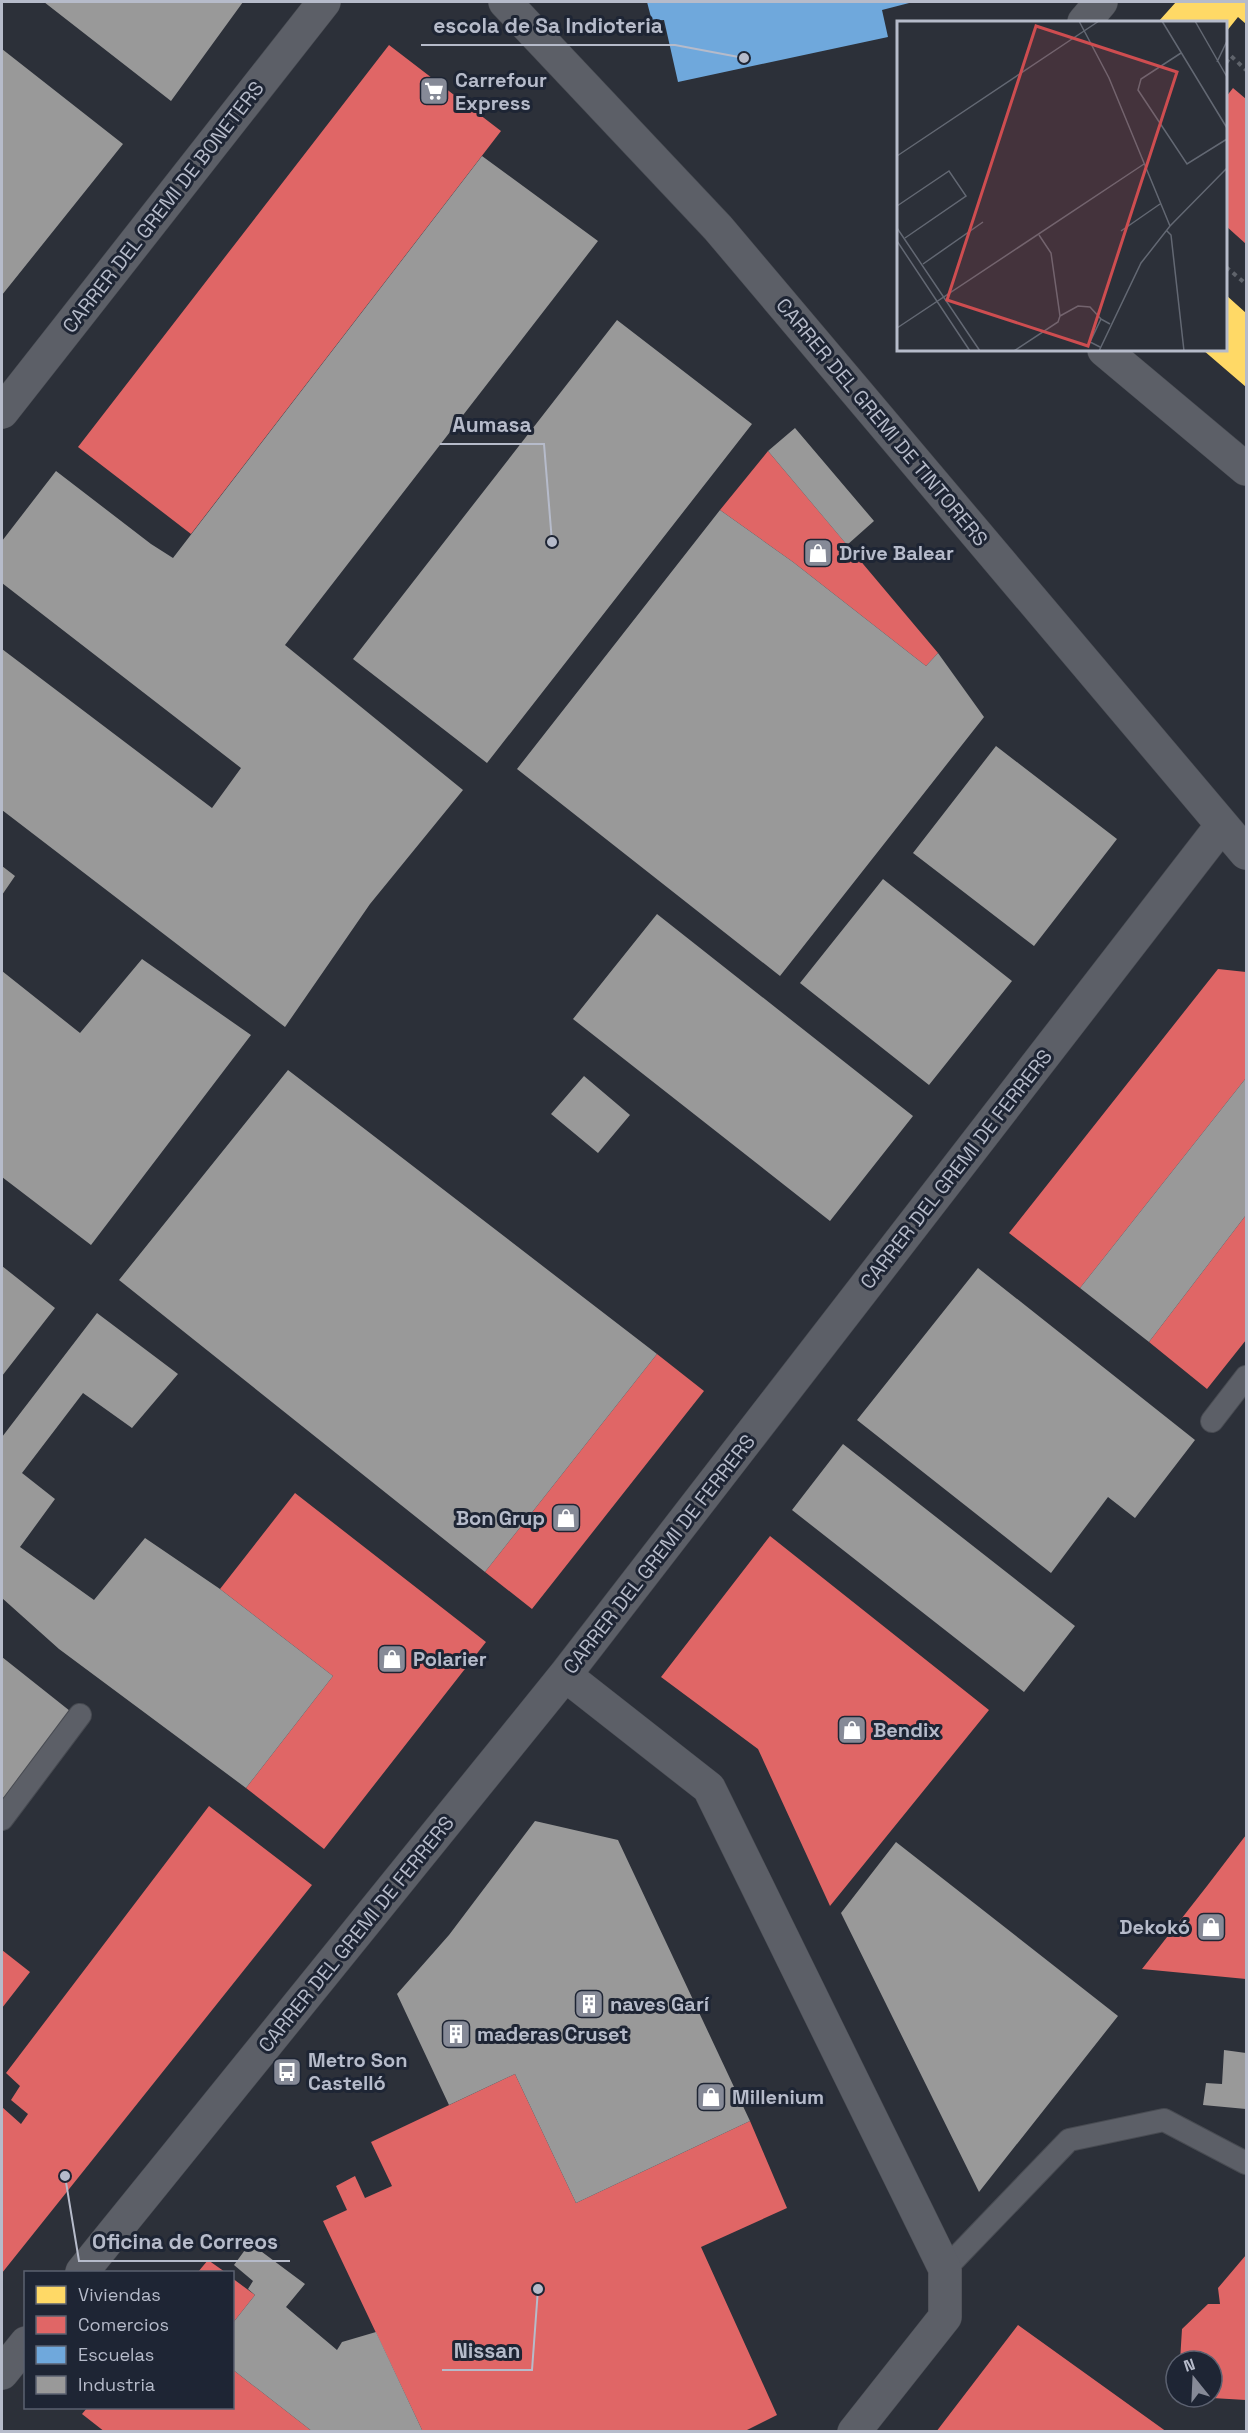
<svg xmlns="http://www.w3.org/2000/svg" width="1248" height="2433" font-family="'Space Grotesk',sans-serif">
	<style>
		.homes { fill: #ffd966 }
		.shops { fill: #e06666 }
		.schools { fill: #6fa8dc }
		.industry { fill: #999 }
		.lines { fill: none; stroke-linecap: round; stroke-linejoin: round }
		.lane-casing { stroke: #484b52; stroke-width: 24 }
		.street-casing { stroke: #484b52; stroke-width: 34 }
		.path { stroke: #5f636b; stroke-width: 4; stroke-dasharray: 4.5 4.5; stroke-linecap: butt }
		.lane { stroke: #5c5f67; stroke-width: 22 }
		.street { stroke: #5c5f67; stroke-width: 33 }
		.labels { text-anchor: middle; stroke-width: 6; stroke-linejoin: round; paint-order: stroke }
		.poi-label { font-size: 20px; font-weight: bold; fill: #b6bbca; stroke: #1e2534; text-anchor: start }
		.street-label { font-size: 20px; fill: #b6bbca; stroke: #1e2534 }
		.inset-road { fill: none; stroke: #636873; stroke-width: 1.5 }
		.view { fill: #ce4d50; fill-opacity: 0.15; stroke: #ce4d50; stroke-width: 3 }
		.inset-edge { fill: none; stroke: #b6bbca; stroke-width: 3 }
		.leader { fill: none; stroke: #b6bbca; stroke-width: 2 }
		.callout-dot { fill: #b6bbca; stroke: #1e2534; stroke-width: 2 }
		.callout-label { font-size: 21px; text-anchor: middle; font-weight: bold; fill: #b6bbca; stroke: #1e2534; stroke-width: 6; stroke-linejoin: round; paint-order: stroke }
	</style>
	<rect width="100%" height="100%" fill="#2c3039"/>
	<!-- homes -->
	<path class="homes" d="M1176,2H1246V24L1238,17L1226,32V22H1158Z
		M1226,295L1246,313V387L1203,350H1226Z"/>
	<!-- shops -->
	<path class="shops" d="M389,45L501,131L191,534L78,447Z
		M1233,88L1246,99V244L1226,226V97Z
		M768,451L938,653L926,666L793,562L720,510Z
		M1218,969L1246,972V1078L1080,1288L1009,1233Z
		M1246,1215V1340L1207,1389L1149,1342Z
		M657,1354L704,1391L532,1609L485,1572Z
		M295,1493L486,1642L324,1849L246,1788L333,1676L220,1589Z
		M770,1536L989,1710L830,1906L758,1749L661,1677Z
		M209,1806L312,1885L2,2273V2107L21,2124L28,2114L11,2100L20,2086L6,2073Z
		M1246,1835V1979L1142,1969L1207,1886Z
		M2,1950L30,1972L2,2008Z
		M515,2074L576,2203L750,2121L787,2208L701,2247L777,2415L743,2432H423L323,2221L347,2210L336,2186L355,2176L365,2198L392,2186L371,2142Z
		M1246,2255V2400L1212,2398V2361H1180L1182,2329L1208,2304H1220L1218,2288Z
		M208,2260L225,2272H198Z
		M232,2278L255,2295L232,2324Z
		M1018,2325L1167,2432H936Z
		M232,2369L313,2432H105L82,2414L87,2408H232Z"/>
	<!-- schools -->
	<path class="schools" d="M647,2H913L882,10L888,37L678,82L664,20L652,21Z"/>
	<!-- industry -->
	<path class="industry" d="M44,2H243L171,101Z
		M2,49L123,144L2,295Z
		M482,156L598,241L285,645L463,790L370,904L285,1027L2,810V649L212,808L241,768L2,583V541L56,471L151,544L173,558Z
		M617,320L752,424L487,763L353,659Z
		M795,428L874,521L847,545L768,451Z
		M720,510L793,562L926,666L938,653L984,717L780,976L517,769Z
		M996,746L1117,839L1034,946L913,853Z
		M2,866L15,876L2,895Z
		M883,879L1012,981L929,1085L800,983Z
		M657,914L913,1116L830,1221L573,1019Z
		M142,959L251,1035L91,1245L2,1177V971L80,1033Z
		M288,1070L657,1354L485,1572L119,1280Z
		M584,1076L630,1115L598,1153L551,1114Z
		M1246,1078V1215L1149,1342L1080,1288Z
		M2,1266L55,1308L2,1376Z
		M978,1268L1195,1440L1135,1518L1108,1497L1051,1573L857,1420Z
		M97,1313L178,1374L132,1428L83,1393L22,1473L55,1499L20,1547L94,1600L145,1538L220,1589L333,1676L246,1788L59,1649L2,1598V1437Z
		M843,1444L1075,1626L1024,1692L792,1510Z
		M2,1657L70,1711L2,1800Z
		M535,1821L618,1840L750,2121L576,2203L515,2074L449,2105L397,1994L449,1935Z
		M896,1842L1118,2016L979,2192L841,1913Z
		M1224,2050L1246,2053V2109L1203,2105L1206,2083L1222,2084Z
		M250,2243L305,2284L286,2307L337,2350L342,2342L376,2332L423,2432H313L232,2369V2324L255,2295L248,2289L253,2281L234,2265Z"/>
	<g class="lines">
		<!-- lane casing -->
		<g class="lane-casing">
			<path id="lane" d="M1212,1421L1246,1377
				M2,1819L80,1715
				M945,2269L1069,2140L1164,2120L1246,2163"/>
		</g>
		<!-- street casing -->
		<g class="street-casing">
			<path id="street" d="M505,2L718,228L1246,853
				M1084,22L1101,2
				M1104,350L1246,469
				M2,412L324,2
				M565,1675L709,1788L945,2269V2317L854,2432
				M82,2272L565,1675L1222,825
				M2,2373L26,2343"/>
		</g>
		<!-- path -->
		<path class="path" d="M1226,63L1231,56L1246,70
			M1226,267L1246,284"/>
		<!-- lane -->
		<use href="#lane" class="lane"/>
		<!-- street -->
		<use href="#street" class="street"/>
	</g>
	<!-- icons -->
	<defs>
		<g id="supermarket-square" transform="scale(1.5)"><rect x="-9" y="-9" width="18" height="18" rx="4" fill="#868a97" stroke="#1e2534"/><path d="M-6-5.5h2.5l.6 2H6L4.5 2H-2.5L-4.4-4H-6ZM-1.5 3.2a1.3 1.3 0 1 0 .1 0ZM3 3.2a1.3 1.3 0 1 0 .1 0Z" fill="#fff"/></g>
		<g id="shop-square" transform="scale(1.5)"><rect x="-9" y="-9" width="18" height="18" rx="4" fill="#868a97" stroke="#1e2534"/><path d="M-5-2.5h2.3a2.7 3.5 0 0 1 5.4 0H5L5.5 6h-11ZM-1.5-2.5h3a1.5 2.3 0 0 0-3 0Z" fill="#fff"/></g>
		<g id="building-square" transform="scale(1.5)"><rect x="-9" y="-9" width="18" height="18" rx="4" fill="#868a97" stroke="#1e2534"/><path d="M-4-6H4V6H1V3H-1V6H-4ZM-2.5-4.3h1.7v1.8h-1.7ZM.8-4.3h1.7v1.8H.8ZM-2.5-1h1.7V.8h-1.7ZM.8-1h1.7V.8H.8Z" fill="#fff"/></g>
		<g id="bus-square" transform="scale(1.5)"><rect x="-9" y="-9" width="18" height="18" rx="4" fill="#868a97" stroke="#1e2534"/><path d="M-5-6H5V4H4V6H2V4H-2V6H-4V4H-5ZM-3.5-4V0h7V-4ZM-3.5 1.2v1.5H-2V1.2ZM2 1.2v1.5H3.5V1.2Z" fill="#fff"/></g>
	</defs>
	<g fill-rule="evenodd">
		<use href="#supermarket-square" x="434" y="91"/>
		<use href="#shop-square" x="818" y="553"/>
		<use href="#shop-square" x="566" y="1518"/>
		<use href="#shop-square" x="392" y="1659"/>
		<use href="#shop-square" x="852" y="1730"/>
		<use href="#shop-square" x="1211" y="1927"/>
		<use href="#building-square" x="589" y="2004"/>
		<use href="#building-square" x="456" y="2034"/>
		<use href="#bus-square" x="287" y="2072"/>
		<use href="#shop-square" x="711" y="2097"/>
	</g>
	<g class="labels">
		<!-- poi labels -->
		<g class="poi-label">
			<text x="455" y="87">Carrefour<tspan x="455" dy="23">Express</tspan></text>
			<text x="839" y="560">Drive Balear</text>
			<text x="545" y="1525" text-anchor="end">Bon Grup</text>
			<text x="413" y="1666">Polarier</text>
			<text x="873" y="1737">Bendix</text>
			<text x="1190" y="1934" text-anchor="end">Dekokó</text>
			<text x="610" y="2011">naves Garí</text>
			<text x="477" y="2041">maderas Cruset</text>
			<text x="308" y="2067">Metro Son<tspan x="308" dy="23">Castelló</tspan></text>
			<text x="732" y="2104">Millenium</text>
		</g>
		<!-- street labels -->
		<g class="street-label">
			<text transform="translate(163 207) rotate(-52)" y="7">CARRER DEL GREMI DE BONETERS</text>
			<text transform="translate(882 422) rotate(50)" y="7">CARRER DEL GREMI DE TINTORERS</text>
			<text transform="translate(956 1169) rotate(-52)" y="7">CARRER DEL GREMI DE FERRERS</text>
			<text transform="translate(659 1554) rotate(-52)" y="7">CARRER DEL GREMI DE FERRERS</text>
			<text transform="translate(356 1934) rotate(-51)" y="7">CARRER DEL GREMI DE FERRERS</text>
		</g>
	</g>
	<!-- overview -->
	<g transform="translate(897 21)">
		<rect width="330" height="330" fill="#2c3039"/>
		<path class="inset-road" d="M182,0L212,57L273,205M265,0L330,107M298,0L330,56M284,32L244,58L241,69L290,143L330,118M320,41L330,20M0,135L202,0M0,185L52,150L69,175L8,217M0,207L83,330M269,209L274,214L287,330M224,210L263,183M0,220L73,330M26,243L86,201M163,295L181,285L193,286L204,298M0,307L247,143M203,326L193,321L204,298L213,303M117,330L161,301L163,295L154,232L142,214M202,330L244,242L273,205L330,147"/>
		<path class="view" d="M139,5L280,51L191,325L50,279Z"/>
		<rect width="330" height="330" class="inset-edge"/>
	</g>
	<!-- callouts -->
	<path class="leader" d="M744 58L675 45H421M552 542L544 444H440M65 2176L79 2261H290M538 2289L532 2370H442"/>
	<g class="callout-dot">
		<circle cx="744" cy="58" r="6"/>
		<circle cx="552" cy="542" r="6"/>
		<circle cx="65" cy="2176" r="6"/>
		<circle cx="538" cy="2289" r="6"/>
	</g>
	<g class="callout-label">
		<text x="548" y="33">escola de Sa Indioteria</text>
		<text x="492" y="432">Aumasa</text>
		<text x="185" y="2249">Oficina de Correos</text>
		<text x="487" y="2358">Nissan</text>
	</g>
	<!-- border -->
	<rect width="1248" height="2433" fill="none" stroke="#b6bbca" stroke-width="6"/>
	<!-- legend -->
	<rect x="24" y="2271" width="210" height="138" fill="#1e2534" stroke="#5b6170" stroke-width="1.5"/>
	<rect x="36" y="2286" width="30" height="18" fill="#ffd966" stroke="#5b6170" stroke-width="1.5"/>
	<text x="78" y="2301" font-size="18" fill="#b6bbca">Viviendas</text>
	<rect x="36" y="2316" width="30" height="18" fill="#e06666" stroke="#5b6170" stroke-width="1.5"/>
	<text x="78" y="2331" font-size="18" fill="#b6bbca">Comercios</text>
	<rect x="36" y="2346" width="30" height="18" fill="#6fa8dc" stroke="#5b6170" stroke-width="1.5"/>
	<text x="78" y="2361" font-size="18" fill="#b6bbca">Escuelas</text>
	<rect x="36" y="2376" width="30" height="18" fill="#999999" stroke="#5b6170" stroke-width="1.5"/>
	<text x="78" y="2391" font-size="18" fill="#b6bbca">Industria</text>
	<!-- north arrow -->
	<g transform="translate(1194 2379) rotate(342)"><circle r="28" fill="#1e2534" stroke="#5b6170" stroke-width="1.5"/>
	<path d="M0-4.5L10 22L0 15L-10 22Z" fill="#868a97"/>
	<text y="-9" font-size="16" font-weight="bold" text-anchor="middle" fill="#b6bbca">N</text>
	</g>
</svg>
